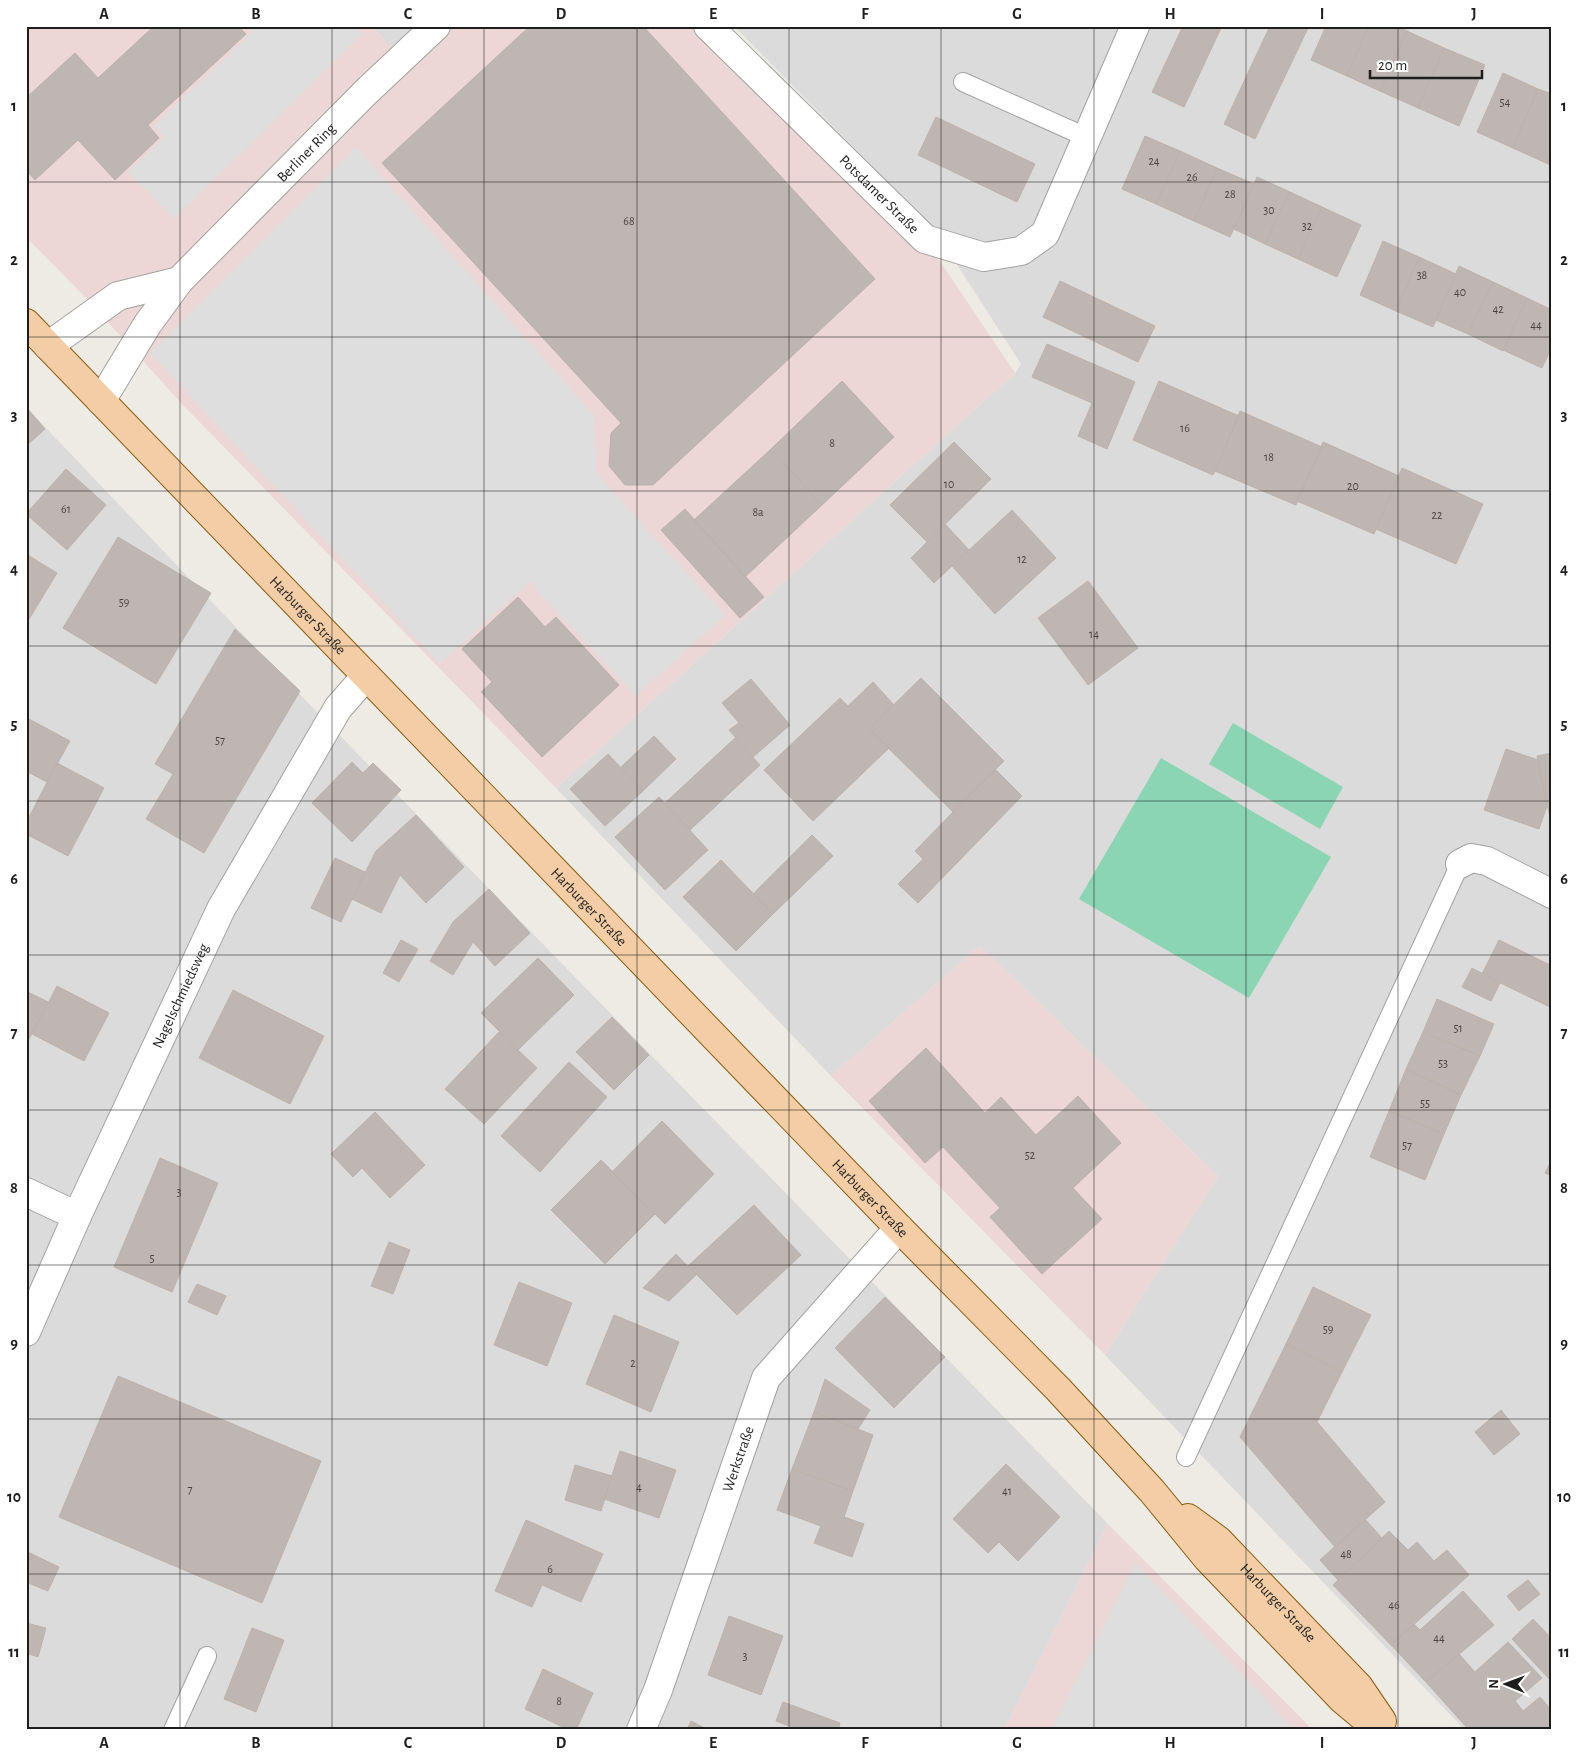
<svg xmlns="http://www.w3.org/2000/svg" width="1578" height="1756" font-family="'Alegreya Sans',sans-serif">
	<style>
		.residential { fill: #dcdbdb }
		.commercial { fill: #edd6d6 }
		.pitch { fill: #8bd5b5 }
		.parking { fill: #dedede }
		.building { fill: #beb6b2; stroke: #beb1a9 }
		.lines { fill: none; stroke-linecap: round; stroke-linejoin: round }
		.lane-casing { stroke: #a2a2a2; stroke-width: 20 }
		.street-casing { stroke: #a2a2a2; stroke-width: 30 }
		.primary-casing { stroke: #895b0f; stroke-width: 30 }
		.lane { stroke: #fff; stroke-width: 18 }
		.street { stroke: #fff; stroke-width: 28 }
		.primary { stroke: #f2cda6; stroke-width: 28 }
		.grid { fill: none; stroke: #1e1e1e; stroke-width: 1; stroke-opacity: 0.55 }
		.labels { text-anchor: middle; stroke-width: 4.5; stroke-linejoin: round; paint-order: stroke }
		.number-label { font-size: 12px; fill: #464443 }
		.street-label { font-size: 15px; fill: #1e1e1e; stroke: #fff }
		.neatline { fill: none; stroke: #1e1e1e; stroke-width: 2 }
		.grid-label { font-size: 16px; text-anchor: middle; font-weight: bold; fill: #1e1e1e }
	</style>
	<rect width="100%" height="100%" fill="#eeebe5"/>
	<!-- residential -->
	<path class="residential" d="M371,26H421L394,51Z
		M734,26H1552V1730H1465L1105,1355L1218,1176L980,946L831,1076L556,788L1015,373L1021,364L934,229Z
		M26,407L314,709L1108,1524L1004,1730H26Z"/>
	<!-- commercial -->
	<path class="commercial" d="M26,26H371L394,51L436,26H708L925,239L1015,373L556,788L182,404L87,299L26,237Z
		M980,946L1218,1176L1105,1355L831,1076Z
		M1108,1524L1313,1730H1004Z"/>
	<!-- pitch -->
	<path class="pitch" d="M1233,723L1343,787L1320,829L1209,764Z
		M1161,758L1331,857L1249,998L1079,899Z"/>
	<!-- parking -->
	<path class="parking" d="M247,26H354L362,34L174,219L128,172L164,137L155,126L252,32Z
		M356,147L594,415L596,473L725,615L636,696L529,582L440,664L150,353Z
		M1135,1563L1295,1730H1051Z"/>
	<!-- building -->
	<path class="building" d="M154,26H238L246,34L148,125L159,138L115,180L78,140L35,180L26,170V98L75,53L98,78Z
		M530,26H643L875,279L653,485H625L609,466L611,433L621,423L382,163Z
		M1183,26H1222L1184,107L1152,92Z
		M1270,26H1309L1255,139L1224,124Z
		M1326,26H1369L1347,76L1311,60Z
		M1369,26H1396L1407,31L1380,91L1347,76Z
		M1407,31L1444,48L1418,108L1380,91Z
		M1444,48L1485,65L1459,126L1418,108Z
		M1503,73L1538,89L1513,148L1477,132Z
		M1538,89L1552,94V149L1546,163L1513,148Z
		M936,117L1035,164L1017,202L918,155Z
		M1145,136L1180,151L1156,204L1122,189Z
		M1552,149V166L1546,163Z
		M1180,151L1217,168L1194,221L1156,204Z
		M1217,168L1254,184L1230,237L1194,221Z
		M1257,177L1290,192L1265,244L1234,229Z
		M1290,192L1322,207L1298,259L1265,244Z
		M1322,207L1361,225L1337,277L1298,259Z
		M1383,241L1419,257L1396,311L1360,295Z
		M1419,257L1456,274L1433,327L1396,311Z
		M1459,266L1493,282L1468,334L1436,320Z
		M1060,281L1155,326L1138,362L1043,317Z
		M1493,282L1527,298L1503,351L1468,334Z
		M1527,298L1552,310V347L1542,368L1503,350Z
		M1047,344L1135,382L1107,449L1078,436L1092,403L1032,377Z
		M842,381L894,437L822,505L771,449Z
		M1159,381L1239,416L1213,475L1133,440Z
		M26,407L45,429L26,446Z
		M1240,411L1322,447L1296,505L1215,471Z
		M954,442L991,479L927,542L890,505Z
		M1323,442L1399,476L1374,534L1297,501Z
		M771,449L822,505L745,577L694,520Z
		M1402,468L1483,504L1456,564L1376,529Z
		M66,469L106,505L67,550L26,514Z
		M685,509L764,597L740,618L661,530Z
		M1012,510L1056,558L995,614L952,566Z
		M945,524L969,550L934,583L911,558Z
		M118,537L211,593L156,684L63,628Z
		M26,554L57,573L26,624Z
		M1088,581L1138,648L1088,685L1038,618Z
		M518,597L545,627L556,617L619,685L542,757L481,692L492,682L462,649Z
		M235,629L300,691L204,853L146,819L173,774L155,764Z
		M921,678L1004,761L953,812L869,729Z
		M751,679L790,725L753,757L729,730L739,723L722,703Z
		M873,682L894,705L869,729L889,748L813,821L764,770L840,698L848,706Z
		M27,718L70,741L47,782L26,771Z
		M654,736L676,759L643,791L621,767Z
		M735,738L760,765L690,830L665,803Z
		M1506,749L1538,760L1547,806L1539,829L1484,810Z
		M1552,753V827L1537,756Z
		M608,754L643,791L605,826L570,789Z
		M352,762L363,773L373,763L401,790L352,842L312,803Z
		M57,763L104,788L68,856L26,834V823Z
		M995,769L1022,796L918,903L898,884L923,859L915,851Z
		M659,797L708,850L665,890L615,837Z
		M416,815L464,867L426,903L400,875L381,913L352,899L376,851Z
		M812,835L833,856L773,914L753,894Z
		M335,858L365,872L341,922L311,908Z
		M721,860L773,914L736,951L683,897Z
		M489,889L530,933L495,966L473,942L453,975L430,961L453,922Z
		M401,940L418,949L399,982L383,973Z
		M1499,940L1552,966V1008L1482,974Z
		M538,958L574,995L518,1050L481,1013Z
		M1472,968L1500,983L1491,1001L1462,987Z
		M57,986L109,1013L84,1061L32,1034Z
		M233,990L324,1036L290,1104L199,1058Z
		M26,991L48,1002L27,1043L26,1042Z
		M1437,999L1494,1024L1480,1056L1423,1032Z
		M612,1017L649,1055L614,1090L576,1052Z
		M499,1032L537,1068L484,1124L445,1089Z
		M1423,1032L1480,1056L1461,1095L1406,1069Z
		M926,1048L985,1113L1001,1097L1036,1135L1078,1096L1121,1143L1073,1188L1102,1219L1042,1274L990,1217L1000,1208L943,1147L925,1163L869,1101Z
		M569,1062L607,1097L540,1172L501,1136Z
		M1406,1069L1461,1095L1444,1134L1389,1111Z
		M1389,1111L1444,1134L1425,1180L1370,1157Z
		M375,1112L425,1165L390,1198L362,1168L353,1177L331,1154Z
		M662,1121L714,1174L665,1224L612,1172Z
		M160,1158L218,1183L172,1292L114,1267Z
		M1552,1159V1176L1545,1173Z
		M601,1160L655,1214L605,1264L551,1210Z
		M754,1205L801,1255L737,1315L688,1266Z
		M389,1242L410,1250L393,1294L371,1286Z
		M676,1254L696,1275L669,1301L643,1288Z
		M519,1282L572,1303L547,1366L494,1345Z
		M197,1284L226,1296L217,1315L188,1302Z
		M1313,1287L1371,1315L1342,1372L1286,1344Z
		M885,1297L945,1357L894,1408L835,1348Z
		M614,1315L679,1342L651,1412L586,1384Z
		M1286,1344L1342,1372L1317,1422L1385,1502L1335,1547L1240,1437Z
		M118,1376L321,1461L262,1603L59,1517Z
		M825,1379L870,1410L858,1429L814,1412Z
		M1501,1410L1520,1434L1494,1455L1475,1432Z
		M814,1412L873,1435L853,1491L792,1469Z
		M620,1451L676,1470L659,1518L604,1499Z
		M1006,1464L1060,1517L1018,1561L999,1542L988,1553L953,1519Z
		M575,1465L612,1476L601,1511L565,1500Z
		M792,1469L853,1491L844,1517L864,1524L852,1557L814,1543L821,1526L777,1510Z
		M1365,1519L1382,1538L1338,1580L1320,1560Z
		M526,1520L603,1554L581,1602L542,1585L532,1607L495,1591Z
		M1389,1531L1408,1550L1417,1542L1434,1561L1447,1550L1469,1575L1391,1645L1333,1585Z
		M26,1551L32,1554L26,1566Z
		M32,1554L59,1567L48,1591L26,1582V1566Z
		M1528,1580L1540,1594L1519,1611L1507,1596Z
		M1463,1591L1494,1625L1426,1682L1391,1645L1414,1624L1420,1630Z
		M729,1616L783,1636L761,1695L708,1675Z
		M1533,1619L1552,1639V1682L1512,1639Z
		M26,1623L46,1628L38,1657L26,1653Z
		M252,1628L284,1640L256,1712L224,1699Z
		M1508,1642L1542,1678L1515,1701L1523,1711L1540,1697L1552,1711V1730H1469L1426,1682L1459,1654L1475,1672Z
		M543,1669L593,1693L576,1730H569L525,1709Z
		M783,1702L840,1723L838,1730H800L776,1721Z
		M691,1721L708,1730H687Z"/>
	<g class="lines">
		<!-- lane casing -->
		<g class="lane-casing">
			<path id="lane" d="M963,82L1086,137
				M1186,1457L1460,864
				M173,1730L207,1656"/>
		</g>
		<!-- street casing -->
		<g class="street-casing">
			<g id="street">
				<path id="s1" d="M708,26L925,239L984,257L1021,251L1045,234L1135,26"/>
				<path d="M48,346L118,296L179,281"/>
				<path id="s2" d="M101,401L147,325L179,281L366,92L436,26"/>
				<path d="M1460,864L1471,858L1487,861L1552,894"/>
				<path d="M26,1192L77,1216"/>
				<path id="s3" d="M26,1332L77,1216L221,909L338,708L366,676"/>
				<path id="s4" d="M641,1730L658,1690L766,1378L899,1228"/>
			</g>
		</g>
		<!-- primary casing -->
		<g class="primary-casing">
			<g id="primary">
				<path id="s5" d="M26,323L899,1228L1058,1389L1152,1491L1207,1558L1343,1700L1379,1730"/>
				<path id="s6" d="M1188,1518L1218,1540L1359,1687L1382,1721"/>
			</g>
		</g>
		<!-- lane -->
		<use href="#lane" class="lane"/>
		<!-- street -->
		<use href="#street" class="street"/>
		<!-- primary -->
		<use href="#primary" class="primary"/>
	</g>
	<!-- grid -->
	<path class="grid" d="M180,26V1730M332,26V1730M484,26V1730M637,26V1730M789,26V1730M941,26V1730M1094,26V1730M1246,26V1730M1398,26V1730M26,182H1552M26,337H1552M26,491H1552M26,646H1552M26,801H1552M26,955H1552M26,1110H1552M26,1265H1552M26,1419H1552M26,1574H1552"/>
	<g class="labels">
		<!-- number labels -->
		<g class="number-label">
			<text x="1505" y="106">54</text>
			<text x="1154" y="165">24</text>
			<text x="1192" y="181">26</text>
			<text x="1230" y="198">28</text>
			<text x="1269" y="214">30</text>
			<text x="629" y="225">68</text>
			<text x="1307" y="230">32</text>
			<text x="1422" y="279">38</text>
			<text x="1460" y="296">40</text>
			<text x="1498" y="313">42</text>
			<text x="1536" y="329">44</text>
			<text x="1185" y="432">16</text>
			<text x="832" y="447">8</text>
			<text x="1269" y="461">18</text>
			<text x="949" y="488">10</text>
			<text x="1353" y="490">20</text>
			<text x="66" y="513">61</text>
			<text x="758" y="516">8a</text>
			<text x="1437" y="519">22</text>
			<text x="1022" y="563">12</text>
			<text x="124" y="606">59</text>
			<text x="1094" y="638">14</text>
			<text x="220" y="744">57</text>
			<text x="1458" y="1032">51</text>
			<text x="1443" y="1067">53</text>
			<text x="1425" y="1107">55</text>
			<text x="1407" y="1149">57</text>
			<text x="1030" y="1159">52</text>
			<text x="179" y="1196">3</text>
			<text x="152" y="1262">5</text>
			<text x="1328" y="1333">59</text>
			<text x="633" y="1367">2</text>
			<text x="639" y="1491">4</text>
			<text x="190" y="1493">7</text>
			<text x="1007" y="1495">41</text>
			<text x="1346" y="1558">48</text>
			<text x="550" y="1573">6</text>
			<text x="1394" y="1609">46</text>
			<text x="1439" y="1642">44</text>
			<text x="745" y="1660">3</text>
			<text x="559" y="1705">8</text>
		</g>
		<!-- street labels -->
		<g class="street-label">
			<text dy="5" stroke="none"><textPath href="#s2" startOffset="324">Berliner Ring</textPath></text>
			<text dy="5" stroke="none"><textPath href="#s1" startOffset="240">Potsdamer Straße</textPath></text>
			<text dy="5" stroke="none"><textPath href="#s5" startOffset="406">Harburger Straße</textPath></text>
			<text dy="5" stroke="none"><textPath href="#s5" startOffset="811">Harburger Straße</textPath></text>
			<text dy="5" stroke="none"><textPath href="#s3" startOffset="370">Nagelschmiedsweg</textPath></text>
			<text dy="5" stroke="none"><textPath href="#s5" startOffset="1216">Harburger Straße</textPath></text>
			<text dy="5" stroke="none"><textPath href="#s4" startOffset="288">Werkstraße</textPath></text>
			<text dy="5" stroke="none"><textPath href="#s6" startOffset="124">Harburger Straße</textPath></text>
		</g>
	</g>
	<!-- border -->
	<rect width="1578" height="1756" fill="none" stroke="#ffffff" stroke-width="55"/>
	<!-- north arrow -->
	<g transform="translate(1506 1684) rotate(271)" stroke="#ffffff" stroke-width="4" paint-order="stroke">
	<path d="M0-4L9 19L0 12L-9 19Z" fill="#1e1e1e"/>
	<text y="-8" font-size="14" font-weight="bold" text-anchor="middle" fill="#1e1e1e">N</text>
	</g>
	<!-- scale -->
	<path d="M1370 70v8h112v-8" fill="none" stroke="#1e1e1e" stroke-width="2.5"/>
	<text x="1378" y="70" font-size="15" fill="#1e1e1e" stroke="#ffffff" stroke-width="4" paint-order="stroke">20 m</text>
	<rect x="28" y="28" width="1522" height="1700" class="neatline"/>
	<g class="grid-label">
		<text x="104" y="19">A</text>
		<text x="256" y="19">B</text>
		<text x="408" y="19">C</text>
		<text x="561" y="19">D</text>
		<text x="713" y="19">E</text>
		<text x="865" y="19">F</text>
		<text x="1017" y="19">G</text>
		<text x="1170" y="19">H</text>
		<text x="1322" y="19">I</text>
		<text x="1474" y="19">J</text>
		<text x="14" y="111">1</text>
		<text x="1564" y="111">1</text>
		<text x="14" y="265">2</text>
		<text x="1564" y="265">2</text>
		<text x="14" y="420">3</text>
		<text x="1564" y="420">3</text>
		<text x="14" y="574">4</text>
		<text x="1564" y="574">4</text>
		<text x="14" y="729">5</text>
		<text x="1564" y="729">5</text>
		<text x="14" y="884">6</text>
		<text x="1564" y="884">6</text>
		<text x="14" y="1038">7</text>
		<text x="1564" y="1038">7</text>
		<text x="14" y="1193">8</text>
		<text x="1564" y="1193">8</text>
		<text x="14" y="1348">9</text>
		<text x="1564" y="1348">9</text>
		<text x="14" y="1502">10</text>
		<text x="1564" y="1502">10</text>
		<text x="14" y="1657">11</text>
		<text x="1564" y="1657">11</text>
		<text x="104" y="1748">A</text>
		<text x="256" y="1748">B</text>
		<text x="408" y="1748">C</text>
		<text x="561" y="1748">D</text>
		<text x="713" y="1748">E</text>
		<text x="865" y="1748">F</text>
		<text x="1017" y="1748">G</text>
		<text x="1170" y="1748">H</text>
		<text x="1322" y="1748">I</text>
		<text x="1474" y="1748">J</text>
	</g>
</svg>
